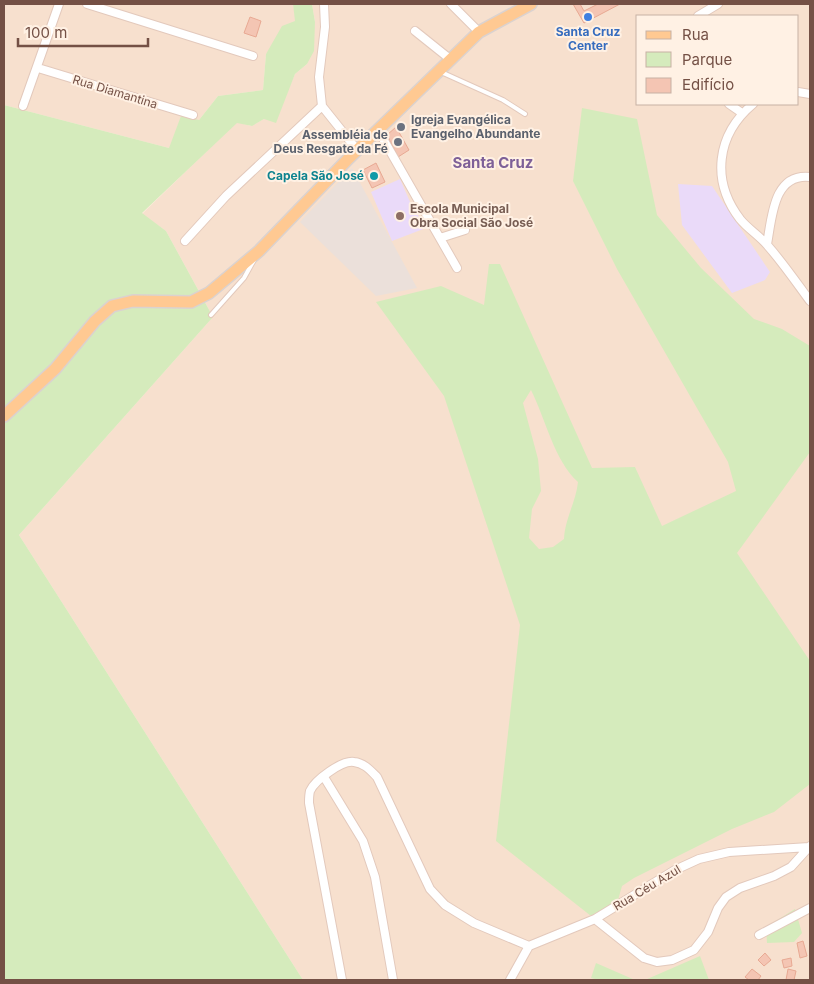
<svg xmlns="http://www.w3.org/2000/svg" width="814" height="984" font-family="Inter,sans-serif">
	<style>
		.residential { fill: #f7e0ce; fill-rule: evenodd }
		.industrial { fill: #ebe0da }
		.education { fill: #eadaf9 }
		.green { fill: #d5ebbc; fill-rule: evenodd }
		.building { fill: #f4c5b3; stroke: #e8a993 }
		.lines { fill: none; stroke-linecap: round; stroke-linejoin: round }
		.service-casing { stroke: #e3c9bc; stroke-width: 6 }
		.minor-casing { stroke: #e3c9bc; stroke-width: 10 }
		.primary-casing { stroke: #dbd2cf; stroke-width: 14 }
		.service { stroke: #fff; stroke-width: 4 }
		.minor { stroke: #fff; stroke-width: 8 }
		.primary { stroke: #ffc992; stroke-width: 11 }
		.shop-dot { fill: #3f7fe0; stroke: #fff1e4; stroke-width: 2 }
		.worship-dot { fill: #6b7280; stroke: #fff1e4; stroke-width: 2 }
		.culture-dot { fill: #0f9aa8; stroke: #fff1e4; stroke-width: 2 }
		.education-dot { fill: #8d6e63; stroke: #fff1e4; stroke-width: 2 }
		.labels { text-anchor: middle; stroke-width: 4; stroke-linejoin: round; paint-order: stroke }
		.shop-label { font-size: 12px; font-weight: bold; fill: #366cbe; stroke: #fff1e4 }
		.street-label { font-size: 12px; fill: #745045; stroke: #fff1e4 }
		.worship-label { font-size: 12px; font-weight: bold; fill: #5b616d; stroke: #fff1e4; text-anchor: start }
		.culture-label { font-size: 12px; font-weight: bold; fill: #0d838f; stroke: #fff1e4; text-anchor: end }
		.education-label { font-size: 12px; font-weight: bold; fill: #785e54; stroke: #fff1e4; text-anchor: start }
		.quarter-label { font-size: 15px; font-weight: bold; fill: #7e6098; stroke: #fff1e4 }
	</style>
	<rect width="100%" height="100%" fill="#fdeddd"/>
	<!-- residential -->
	<path class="residential" d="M4,4H293L296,21L266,54L263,90L218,96L199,120L169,148L4,105Z
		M312,4H810V980H303L19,535L213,317L166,231L142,214L237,122L251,126L264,119L283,102L295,74L307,64L315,22ZM638,16H798V104H638Z"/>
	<!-- industrial -->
	<path class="industrial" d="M352,168L417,288L376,296L300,222Z"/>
	<!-- education -->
	<path class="education" d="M400,179L411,204L426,228L392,241L371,192Z
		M678,184L712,186L770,272L765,280L732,293L682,225Z"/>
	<!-- green -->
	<path class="green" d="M293,4H312L315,22L314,51L307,64L295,74L276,123L264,119L252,126L237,123L142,213L166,231L213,317L19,535L303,980H4V105L169,148L181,116L199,120L218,96L263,90L266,54L282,26L295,21Z
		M582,108L637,119L657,215L701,268L754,319L782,329L810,346V452L737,553L810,661V784L774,812L732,829L634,878L622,886L618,900L591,916L496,841L520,625L444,396L376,302L441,286L484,305L489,264H500L592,468L635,467L662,526L736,491L728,462L617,269L573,181ZM531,390C546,420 554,460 578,482C576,502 565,518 564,539L553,547L539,549L529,538L532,509L541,491L538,459L523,403Z
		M795,909L802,933L794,942L767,943L766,927Z
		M700,956L709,980H645Z
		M596,963L635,980H599L591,978Z"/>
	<!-- building -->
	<path class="building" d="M573,4H580L584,11L598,4H620L584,23Z
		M250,17L261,21L256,37L244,33Z
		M396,127L409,150L398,157L387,135Z
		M376,163L385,182L372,188L363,170Z
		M803,941L807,956L800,958L797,943Z
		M765,953L771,960L764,966L758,960Z
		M791,958L792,966L784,968L782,960Z
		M752,969L761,976L758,980H749L745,977Z
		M788,969L796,971L794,980H786Z"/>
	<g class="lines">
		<!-- service casing -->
		<g class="service-casing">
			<path id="service" d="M441,72L503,100L525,114
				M211,315L244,278L254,260"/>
		</g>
		<!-- minor casing -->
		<g class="minor-casing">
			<path id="minor" d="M87,4L253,56
				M324,4L325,27L319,77L322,106L358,151
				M451,4L479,32
				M698,16L718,4
				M415,31L450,59
				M38,68L193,115
				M798,92L810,94
				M729,104L742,113
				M753,104C716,135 711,181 740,219C748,229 760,236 768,246C783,263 796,282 810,301
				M23,106L59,4
				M378,130L457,268
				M440,238L465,230
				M185,241L226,196L322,106
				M767,244C772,218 773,173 810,177
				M324,777L363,841L375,877L393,980
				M595,919L644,958L657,962L672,960L694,950L708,932L718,908L726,897L740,888L774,876L791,867L810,846
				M759,935L810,908
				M342,980L309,803C309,799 309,795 310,791C315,780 342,760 354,762C364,763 370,770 377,777L430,889L445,905L474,923L529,946
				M510,980L529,946L595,919L675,870L699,859L729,852L809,847"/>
		</g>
		<!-- primary casing -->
		<g class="primary-casing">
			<path id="primary" d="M4,416L55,369L95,321L112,306L133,301L191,302L209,293L259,251L349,158L479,32L531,4"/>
		</g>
		<!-- service -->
		<use href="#service" class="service"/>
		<!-- minor -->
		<use href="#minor" class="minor"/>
		<!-- primary -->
		<use href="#primary" class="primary"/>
	</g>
	<!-- markers -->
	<circle class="shop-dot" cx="588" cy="17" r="5"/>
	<g class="worship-dot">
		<circle cx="401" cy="127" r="5"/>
		<circle cx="398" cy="142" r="5"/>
	</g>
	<circle class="culture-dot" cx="374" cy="176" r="5"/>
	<circle class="education-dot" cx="400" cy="216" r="5"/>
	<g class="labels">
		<!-- shop labels -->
		<g class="shop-label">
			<text x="588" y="36">Santa Cruz<tspan x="588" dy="14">Center</tspan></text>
		</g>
		<!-- street labels -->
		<g class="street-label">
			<text transform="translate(115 92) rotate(17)" y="4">Rua Diamantina</text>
			<text transform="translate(647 888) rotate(-31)" y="4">Rua Céu Azul</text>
		</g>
		<!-- worship labels -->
		<g class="worship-label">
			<text x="411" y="124">Igreja Evangélica<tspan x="411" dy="14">Evangelho Abundante</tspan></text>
			<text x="388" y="139" text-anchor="end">Assembléia de<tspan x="388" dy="14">Deus Resgate da Fé</tspan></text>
		</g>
		<!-- culture labels -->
		<g class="culture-label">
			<text x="364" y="180">Capela São José</text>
		</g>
		<!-- education labels -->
		<g class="education-label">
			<text x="410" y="213">Escola Municipal<tspan x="410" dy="14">Obra Social São José</tspan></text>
		</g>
		<!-- quarter labels -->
		<g class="quarter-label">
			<text x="493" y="168">Santa Cruz</text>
		</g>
	</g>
	<!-- border -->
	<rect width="814" height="984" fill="none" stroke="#745045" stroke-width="10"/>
	<!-- legend -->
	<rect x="636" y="15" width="162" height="90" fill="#fff1e4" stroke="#c7b1a4"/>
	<rect x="646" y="31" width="25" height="8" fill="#ffc992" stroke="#c7b1a4"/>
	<text x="682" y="40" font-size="15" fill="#745045">Rua</text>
	<rect x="646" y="52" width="25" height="15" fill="#d5ebbc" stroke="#c7b1a4"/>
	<text x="682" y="65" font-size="15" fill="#745045">Parque</text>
	<rect x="646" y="78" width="25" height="15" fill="#f4c5b3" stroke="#c7b1a4"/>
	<text x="682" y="90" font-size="15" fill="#745045">Edifício</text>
	<!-- scale -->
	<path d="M18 38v8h130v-8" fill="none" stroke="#745045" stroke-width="2.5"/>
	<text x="25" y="38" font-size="15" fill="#745045" stroke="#fff1e4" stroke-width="4" paint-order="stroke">100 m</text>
</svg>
